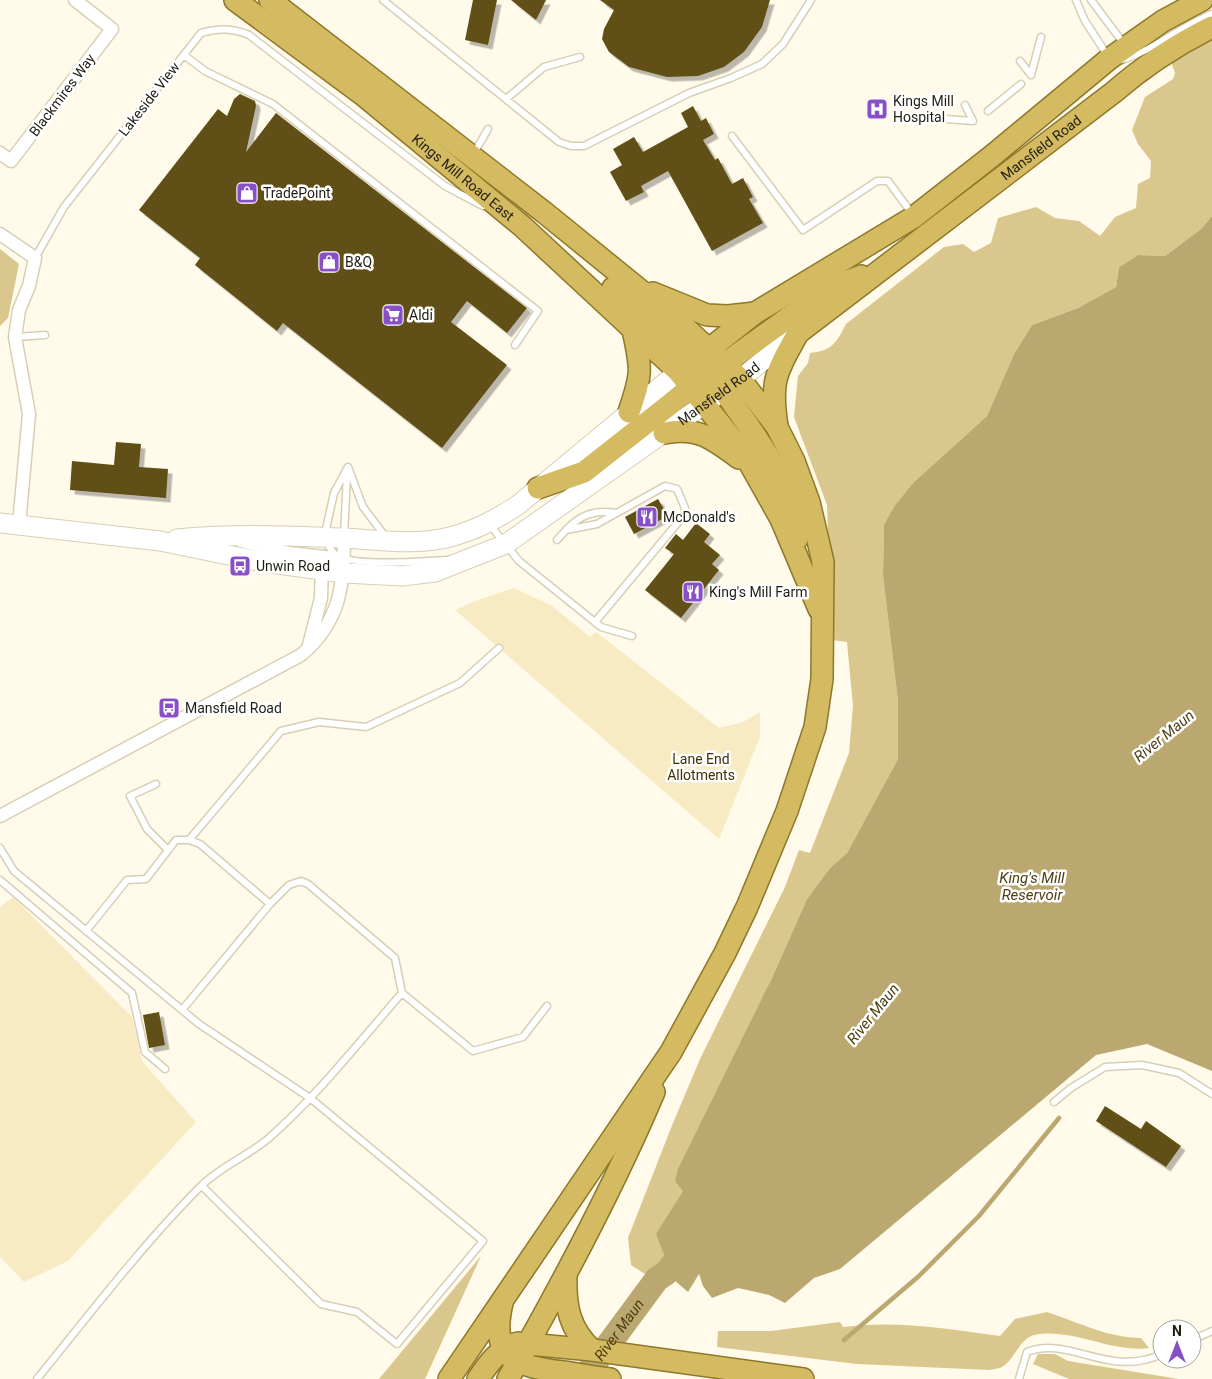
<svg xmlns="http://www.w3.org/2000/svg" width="1212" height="1379" font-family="Roboto,sans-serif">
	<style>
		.green { fill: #f8ebc3 }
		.forest { fill: #dac78d }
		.water { fill: #baa870 }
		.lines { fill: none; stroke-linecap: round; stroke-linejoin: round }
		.stream { stroke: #baa870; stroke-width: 4.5 }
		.river { stroke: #baa870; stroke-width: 25 }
		.building { fill: #604f15; filter: url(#shadow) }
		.service-casing { stroke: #d7cfb5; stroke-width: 9 }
		.minor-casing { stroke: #d7cfb5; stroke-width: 15 }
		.secondary-casing { stroke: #d7cfb5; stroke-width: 21 }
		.trunk-casing { stroke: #8e782b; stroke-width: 24 }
		.service { stroke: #fff; stroke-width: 6 }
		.minor { stroke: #fff; stroke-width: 12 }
		.secondary { stroke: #fff; stroke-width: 19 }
		.trunk { stroke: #d4ba60; stroke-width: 21 }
		.labels { text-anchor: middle; stroke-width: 5; stroke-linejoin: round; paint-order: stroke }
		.street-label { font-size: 14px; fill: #201d13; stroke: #fff }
		.poi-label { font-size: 14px; fill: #201d13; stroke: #fff; text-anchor: start }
		.park-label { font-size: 14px; fill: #3f3201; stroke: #fff }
		.water-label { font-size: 15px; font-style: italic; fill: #4e4013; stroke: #fff }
	</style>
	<defs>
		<filter id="shadow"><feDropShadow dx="4.5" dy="4.5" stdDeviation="0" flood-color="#0004"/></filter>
	</defs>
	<rect width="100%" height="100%" fill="#fffaea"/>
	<!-- green -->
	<path class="green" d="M514,588L552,606L590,637L596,632L719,728L743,722L760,712V737L719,839L455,610L475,601Z
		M13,897L132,1017L142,1061L196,1122L68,1261L24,1282L0,1257V907Z"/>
	<!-- forest -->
	<path class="forest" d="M1212,37V216L1201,229L1165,256L1138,255L1119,267L1116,287L1078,308L1032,325L1014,354L987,416L914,482L884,525L883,576L898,701V759L847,853L830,868L807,899L771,980L683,1191L657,1234L666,1260L648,1276L631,1265L628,1238L671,1128L700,1059L785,887L799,850L810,853L849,753L853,706L847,642L832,640L827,505L794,417L798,376L808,363L810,353C832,351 837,342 846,324L944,247L963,244L974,252L991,243L998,218L1036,207L1055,218L1079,221L1100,236L1115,217L1136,208L1138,184L1150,178L1151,161L1138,144L1132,130L1145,97L1173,79L1175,73L1171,62Z
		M0,249L19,264L8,318L0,326Z
		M481,1256L425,1379H379Z
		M1047,1312C1077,1322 1109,1338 1141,1338L1149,1348C1111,1353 1071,1327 1034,1335C1020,1339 1015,1357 1005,1365C1002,1368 994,1369 990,1370L857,1364L717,1347L718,1331H771L840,1322L843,1327C896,1320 948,1329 1000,1336L1015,1319Z
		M1038,1354H1055L1068,1361L1179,1379H1212H1069L1033,1364Z"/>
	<!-- water -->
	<path class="water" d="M1212,216V1071L1147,1044L1096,1055L840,1269L814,1278L785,1303L769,1295L738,1288L712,1298L703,1286L699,1274L688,1292L666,1273V1260L656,1234L683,1191L675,1181L678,1169L771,980L807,899L830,868L847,853L898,759V701L883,576L884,525L894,507L914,482L987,416L1014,354L1032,325L1078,308L1116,287L1119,267L1138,255L1165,256L1201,229Z"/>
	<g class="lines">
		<!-- stream -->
		<path class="stream" d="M844,1340L919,1276L979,1216L1059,1118"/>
		<!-- river -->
		<path class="river" id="s1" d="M583,1379L657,1279L666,1273L687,1247"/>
	</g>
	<!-- building -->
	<path class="building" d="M473,0H497L488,45L465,40Z
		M511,0H546L536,20Z
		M600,0H770L762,27L744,52L724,67L698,76L667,77L629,67L609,52L602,39L604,29L614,10Z
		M240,94L255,101L256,106L246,152L276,113L527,308L507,333L467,301L451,322L507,365L442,448L283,323L277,331L195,265L200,258L139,210L218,109L227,116L234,99Z
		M693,106L701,121L706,118L714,134L703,140L715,160L718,158L732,184L743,178L753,197L749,199L763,223L712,251L668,171L641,186L644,192L626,201L610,172L622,165L613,149L634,137L643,152L688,127L681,113Z
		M116,442L141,444L139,467L168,469L166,498L70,490L72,461L114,465Z
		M658,499L668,516L634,534L625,517Z
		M696,523L710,534L704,542L720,555L712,564L719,570L681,618L645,590L674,554L665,548L676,534L683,540Z
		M159,1012L165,1045L149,1048L143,1015Z
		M1105,1106L1141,1129L1146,1121L1181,1146L1166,1167L1096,1121Z"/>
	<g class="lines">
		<!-- service casing -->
		<g class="service-casing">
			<path id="service" d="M383,0L559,142L571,146H584L689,93L731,78L762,64L783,44L811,0
				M1076,0L1085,21L1107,55
				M1091,0L1124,44
				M184,55L205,71L273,104L538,311L515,345
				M1122,60C1154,50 1181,26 1212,14
				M1020,61L1031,75
				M1031,75L1041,37
				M506,99L544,67L580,57
				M988,111L1021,84
				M932,118L973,121L965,105
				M732,136L803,230L877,181H888L913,215
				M473,155L488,129
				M35,258L64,207L201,33C219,28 232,28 249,35L445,186L483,206
				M15,337L45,335
				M348,467L334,493L324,538C327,543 330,550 335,554C352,568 424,561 447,560
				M348,467L363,507L385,536
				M490,525L519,561L601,627L632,636
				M566,530C581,514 595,510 616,513
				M344,536L347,474
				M557,540L566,530L597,524L665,486L677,489L685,508V514L595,622
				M156,784L130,796L147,829L168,850
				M189,840L281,731L319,722L366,727L460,683L499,648
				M0,848L14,871L199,1024L310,1098L483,1241L397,1344L357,1312L321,1304L202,1186
				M0,880L132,993L145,1052L165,1069
				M86,931L127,880L146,879L176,840H189L200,844L270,904
				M182,1010L270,904L289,885L301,881L308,884L395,958L402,993L473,1051L523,1037L547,1006
				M1054,1102L1071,1088L1105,1067L1142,1065L1179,1073L1212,1094
				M1192,1340L1212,1331
				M37,1379C89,1315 143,1244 201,1186C221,1166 248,1156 269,1138C318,1095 359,1042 402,993
				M1019,1379L1027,1352C1070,1335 1108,1379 1162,1354"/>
		</g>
		<!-- minor casing -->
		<g class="minor-casing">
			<path id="minor" d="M0,153L11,161L112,29L75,0
				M0,234L35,258L29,286L19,310L15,337L29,414L19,525
				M241,541L289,553L333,558L339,564L344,573
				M309,645L321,598L322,564
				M0,816L301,655C340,622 344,586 344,538"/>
		</g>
		<!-- secondary casing -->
		<g class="secondary-casing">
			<g id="secondary">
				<path id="s2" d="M0,523L160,541L263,562L344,573L402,576L435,572L506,544L740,379L796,334"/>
				<path d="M177,539C232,533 288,536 344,538C378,540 416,546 450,537C476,530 495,520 518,505L689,363"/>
			</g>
		</g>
		<!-- trunk casing -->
		<g class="trunk-casing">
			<g id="trunk">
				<path id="s3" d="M235,0L362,94L522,226L678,371L745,455L781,519L819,609"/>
				<path d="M270,0L545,213L678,321L740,379L777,427L794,461L809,502L823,562L822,679L815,727L787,811L747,907L725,953L671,1052L449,1379"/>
				<path d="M613,288L694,360L704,383L705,404"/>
				<path d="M653,293L707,315L728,316L755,313"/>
				<path d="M708,350L755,313L914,217L992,156L1109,59L1163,21L1202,0"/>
				<path d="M709,355C715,384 734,404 750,428C773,461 794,498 797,539"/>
				<path d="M712,370L724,364L831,287L861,276"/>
				<path d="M629,412C642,374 642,370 633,330"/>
				<path id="s4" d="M777,426C770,380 776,373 798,333L1114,92C1145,65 1176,45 1212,27"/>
				<path d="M664,433C698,426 713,439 739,458"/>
				<path d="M538,488L584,472L692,387L705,383"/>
				<path d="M566,1277C565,1307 570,1330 592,1350"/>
				<path d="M502,1303C489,1359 516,1366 563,1372C579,1374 594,1377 610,1379"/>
				<path d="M478,1379C488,1364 499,1348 518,1343L592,1350L803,1379"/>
				<path d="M508,1379C561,1286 612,1191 654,1092"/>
			</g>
		</g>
		<!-- service -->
		<use href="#service" class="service"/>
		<!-- minor -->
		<use href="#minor" class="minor"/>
		<!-- secondary -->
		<use href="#secondary" class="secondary"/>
		<!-- trunk -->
		<use href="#trunk" class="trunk"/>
	</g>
	<!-- icons -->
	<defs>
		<g id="hospital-square" transform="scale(1.125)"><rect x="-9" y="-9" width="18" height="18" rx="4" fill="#8750c7" stroke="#fff"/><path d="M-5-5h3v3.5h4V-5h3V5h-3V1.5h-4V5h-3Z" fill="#fff"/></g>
		<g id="shop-square" transform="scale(1.125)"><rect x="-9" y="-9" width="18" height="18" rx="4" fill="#8750c7" stroke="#fff"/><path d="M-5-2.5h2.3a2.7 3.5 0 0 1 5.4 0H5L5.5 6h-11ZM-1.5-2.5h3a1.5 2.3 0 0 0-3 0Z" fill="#fff"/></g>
		<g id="supermarket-square" transform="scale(1.125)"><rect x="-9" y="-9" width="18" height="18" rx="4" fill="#8750c7" stroke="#fff"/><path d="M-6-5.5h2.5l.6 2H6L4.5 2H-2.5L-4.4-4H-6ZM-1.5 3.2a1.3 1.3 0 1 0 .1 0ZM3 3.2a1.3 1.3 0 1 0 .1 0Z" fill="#fff"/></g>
		<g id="restaurant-square" transform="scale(1.125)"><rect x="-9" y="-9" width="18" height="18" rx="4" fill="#8750c7" stroke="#fff"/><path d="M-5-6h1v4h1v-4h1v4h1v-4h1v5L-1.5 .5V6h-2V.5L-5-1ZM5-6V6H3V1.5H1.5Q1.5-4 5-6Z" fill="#fff"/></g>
		<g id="bus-square" transform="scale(1.125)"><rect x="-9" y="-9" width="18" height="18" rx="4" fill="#8750c7" stroke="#fff"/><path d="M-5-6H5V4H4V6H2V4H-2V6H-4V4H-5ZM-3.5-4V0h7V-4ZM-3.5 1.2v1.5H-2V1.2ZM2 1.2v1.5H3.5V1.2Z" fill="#fff"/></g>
	</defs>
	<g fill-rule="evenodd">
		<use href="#hospital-square" x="877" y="109"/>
		<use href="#shop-square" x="247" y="193"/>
		<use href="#shop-square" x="329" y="262"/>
		<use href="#supermarket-square" x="393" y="315"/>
		<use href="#restaurant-square" x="647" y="517"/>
		<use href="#bus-square" x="240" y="566"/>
		<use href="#restaurant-square" x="693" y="592"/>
		<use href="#bus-square" x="169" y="708"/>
	</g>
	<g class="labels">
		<!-- street labels -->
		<g class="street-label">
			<text transform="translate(62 95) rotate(-53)" y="5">Blackmires Way</text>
			<text transform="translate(149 99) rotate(-52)" y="5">Lakeside View</text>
			<text dy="5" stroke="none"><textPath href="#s4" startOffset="404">Mansfield Road</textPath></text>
			<text dy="5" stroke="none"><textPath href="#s3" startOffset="289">Kings Mill Road East</textPath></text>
			<text dy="5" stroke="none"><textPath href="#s2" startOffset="776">Mansfield Road</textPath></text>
		</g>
		<!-- poi labels -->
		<g class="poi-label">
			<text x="893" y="106">Kings Mill<tspan x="893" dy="16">Hospital</tspan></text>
			<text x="263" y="198">TradePoint</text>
			<text x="345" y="267">B&amp;Q</text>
			<text x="409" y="320">Aldi</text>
			<text x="663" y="522">McDonald's</text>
			<text x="256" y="571">Unwin Road</text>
			<text x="709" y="597">King's Mill Farm</text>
			<text x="185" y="713">Mansfield Road</text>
		</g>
		<!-- park labels -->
		<g class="park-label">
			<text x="701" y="764">Lane End<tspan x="701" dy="16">Allotments</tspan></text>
		</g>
		<!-- water labels -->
		<g class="water-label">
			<text transform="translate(1164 736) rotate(-39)" y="5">River Maun</text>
			<text x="1032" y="883">King's Mill<tspan x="1032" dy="17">Reservoir</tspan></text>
			<text transform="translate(873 1014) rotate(-51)" y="5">River Maun</text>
			<text dy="5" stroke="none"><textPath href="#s1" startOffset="61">River Maun</textPath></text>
		</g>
	</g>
	<!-- north arrow -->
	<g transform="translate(1177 1344)"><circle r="24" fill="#ffffff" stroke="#a6a5a1"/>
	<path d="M0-4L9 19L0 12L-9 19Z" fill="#8750c7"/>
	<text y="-8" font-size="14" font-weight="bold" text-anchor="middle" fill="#201d13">N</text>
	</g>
</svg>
